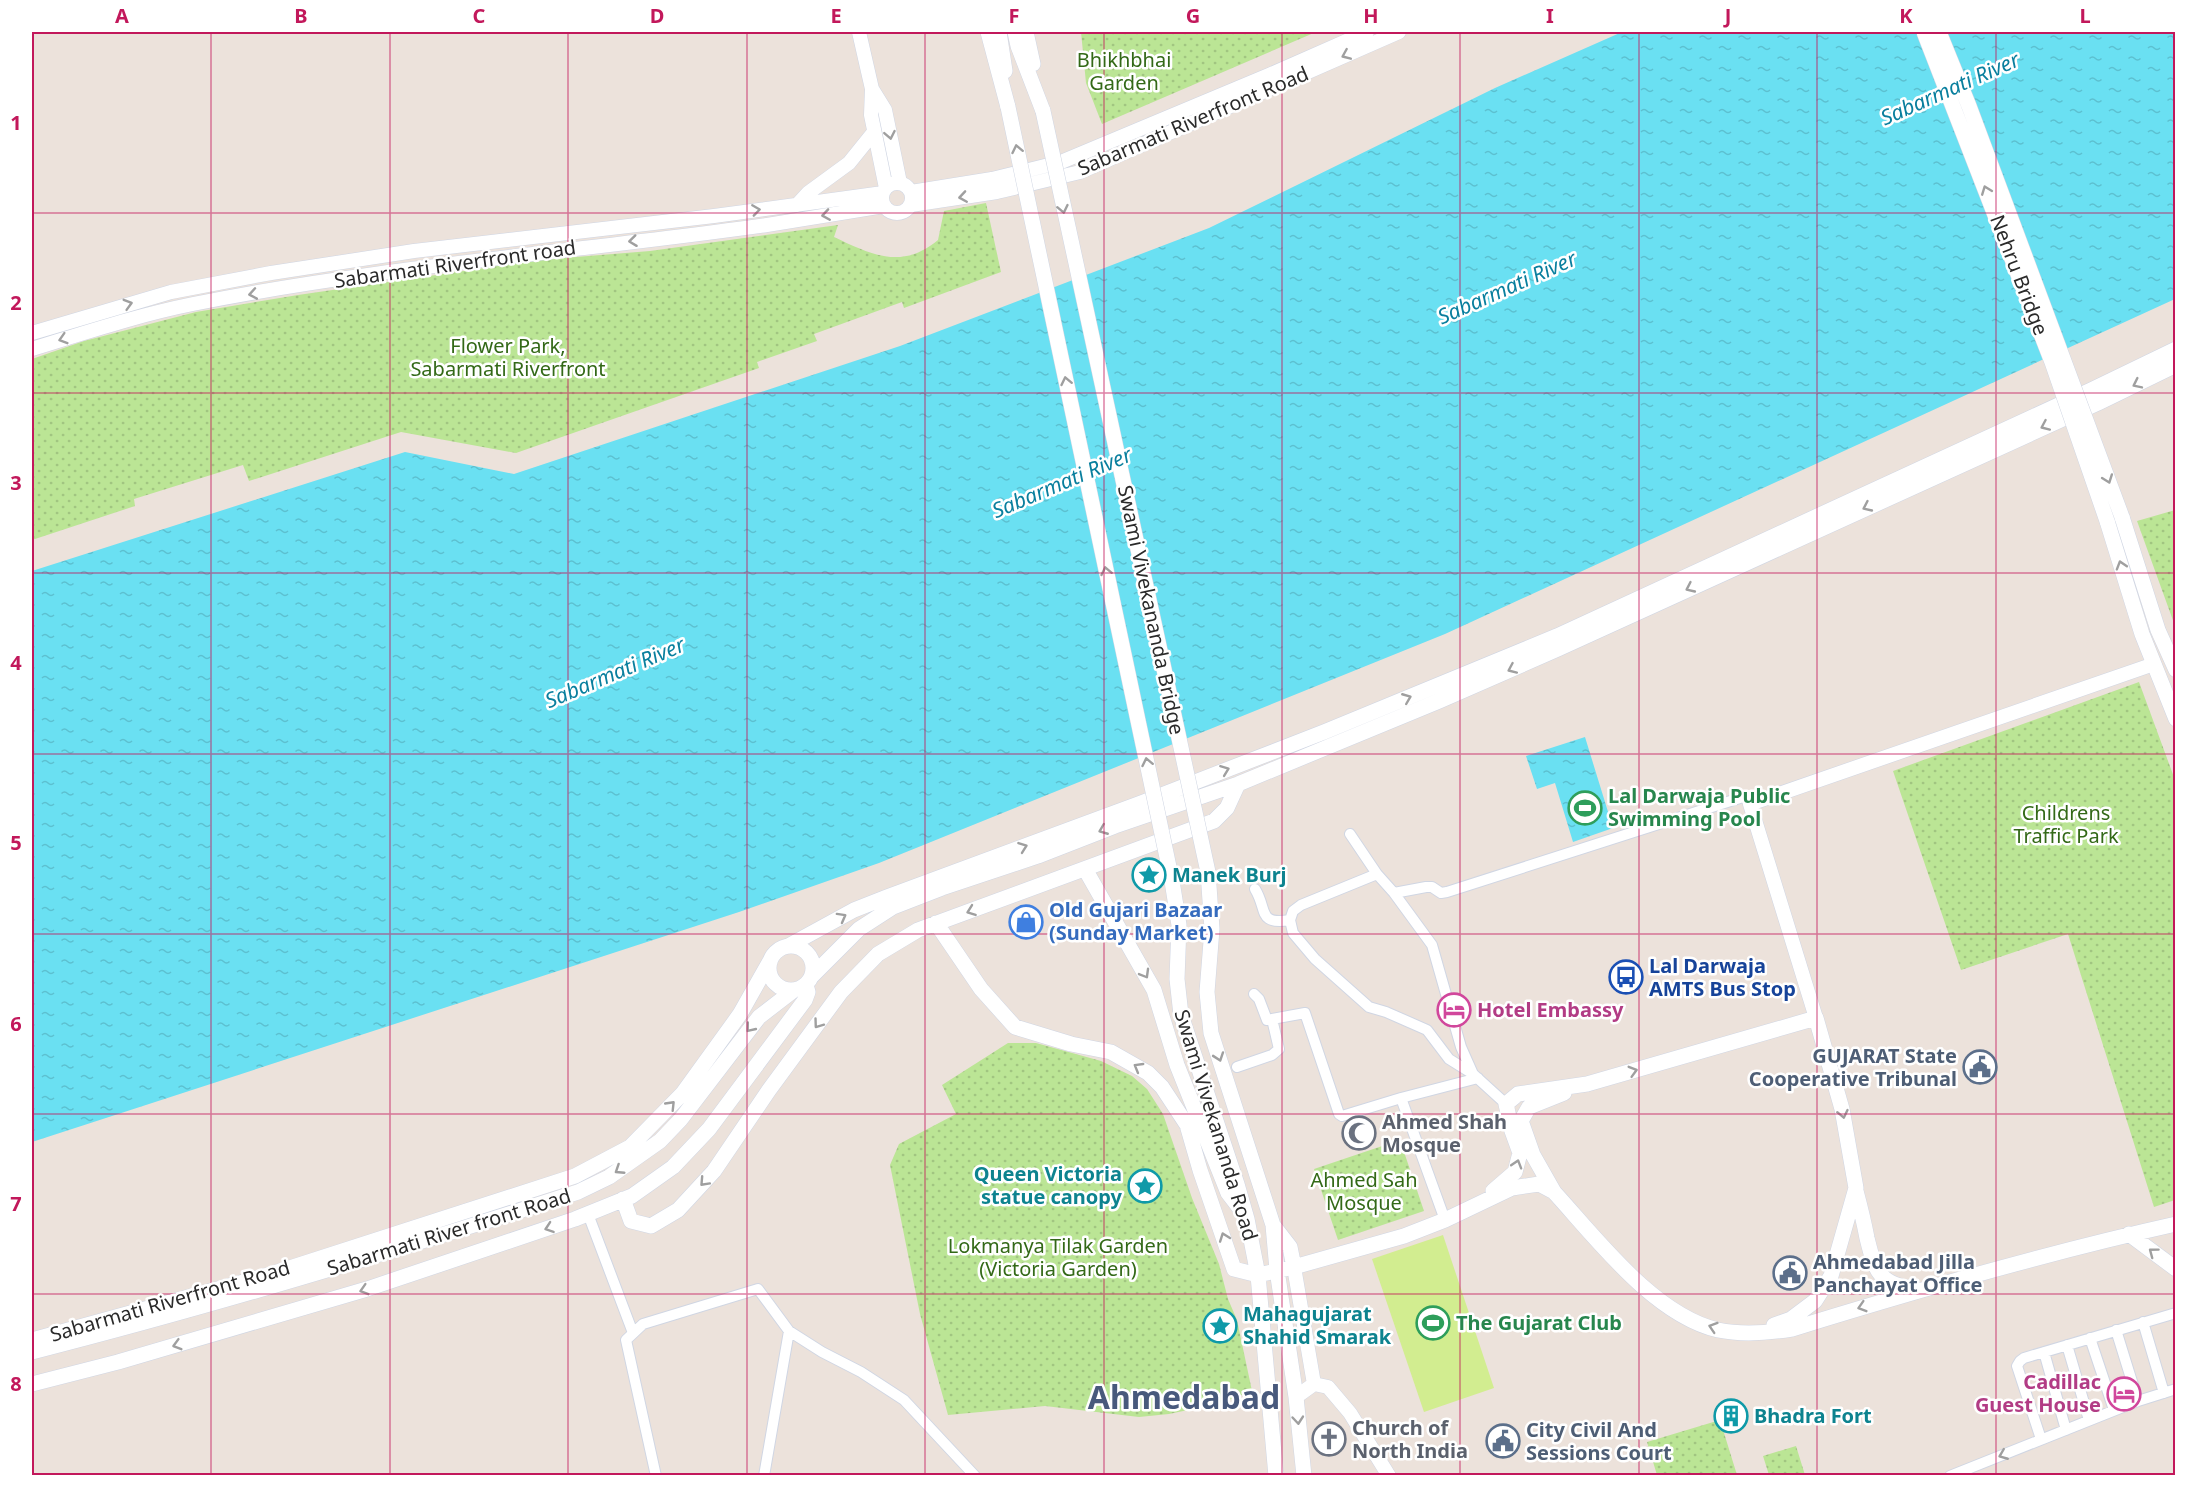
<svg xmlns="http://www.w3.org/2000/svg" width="2207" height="1507" font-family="'Noto Sans',sans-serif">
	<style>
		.park { fill: url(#park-dots) }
		.pitch { fill: #d2ed90 }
		.water { fill: url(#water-ripples) }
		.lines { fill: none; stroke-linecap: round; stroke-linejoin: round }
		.minor-casing { stroke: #d0d6e3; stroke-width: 12 }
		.tertiary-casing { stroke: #d0d6e3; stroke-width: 15 }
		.secondary-casing { stroke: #d0d6e3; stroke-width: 16 }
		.minor { stroke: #fff; stroke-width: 10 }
		.tertiary { stroke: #fff; stroke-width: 14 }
		.secondary { stroke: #fff; stroke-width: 15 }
		.secondary-bridge-casing { stroke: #d0d6e3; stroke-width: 16; stroke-linecap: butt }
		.secondary-bridge { stroke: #fff; stroke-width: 15 }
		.oneway { stroke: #9f9f9f }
		.grid { fill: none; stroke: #c2185b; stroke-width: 1.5; stroke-opacity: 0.55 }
		.labels { text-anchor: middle; stroke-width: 5; stroke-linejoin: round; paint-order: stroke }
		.park-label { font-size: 20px; fill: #336917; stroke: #fff }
		.street-label { font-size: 20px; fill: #2a2a2a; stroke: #fff }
		.leisure-label { font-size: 20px; font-weight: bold; fill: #27864d; stroke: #fff; text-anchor: start }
		.culture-label { font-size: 20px; font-weight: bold; fill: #0d838f; stroke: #fff; text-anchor: start }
		.shop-label { font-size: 20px; font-weight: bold; fill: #366cbe; stroke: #fff; text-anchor: start }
		.transit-label { font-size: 20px; font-weight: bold; fill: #164399; stroke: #fff; text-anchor: start }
		.hotel-label { font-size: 20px; font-weight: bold; fill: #b23c85; stroke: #fff; text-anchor: start }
		.service-label { font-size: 20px; font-weight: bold; fill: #4e5e75; stroke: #fff; text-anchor: start }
		.worship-label { font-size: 20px; font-weight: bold; fill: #5b616d; stroke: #fff; text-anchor: start }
		.water-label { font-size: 21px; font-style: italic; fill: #097f9e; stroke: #fff }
		.town-label { font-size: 32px; font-weight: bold; fill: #48597c; stroke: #fff }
		.neatline { fill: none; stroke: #c2185b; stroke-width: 2 }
		.grid-label { font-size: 20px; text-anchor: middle; font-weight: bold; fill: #c2185b }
	</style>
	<defs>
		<pattern id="park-dots" width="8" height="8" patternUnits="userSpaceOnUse" patternTransform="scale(1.5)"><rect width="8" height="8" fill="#bbe595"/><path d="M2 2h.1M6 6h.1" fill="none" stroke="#a1c581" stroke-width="1.8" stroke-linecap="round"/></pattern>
		<pattern id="water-ripples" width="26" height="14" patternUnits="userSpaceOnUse" patternTransform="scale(1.5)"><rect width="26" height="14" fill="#6ae0f2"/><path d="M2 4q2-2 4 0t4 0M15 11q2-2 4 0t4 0" fill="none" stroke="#5cc0d0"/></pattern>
	</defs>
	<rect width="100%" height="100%" fill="#ece2db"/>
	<!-- park -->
	<path class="park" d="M1081,32H1316L1102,124L1086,83Z
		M986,203L1001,272L904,308L902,302L814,334L817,341L757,362L759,368L516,453L401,432L249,481L243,465L134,499L135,506L32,540V359L84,341L196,312L298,295L539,260L650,251L838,225L834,237C872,255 902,270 938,240L944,211Z
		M2175,510H2176L2175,626L2137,521Z
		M2139,682L2175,780V1200L2154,1207L2068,934L1961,970L1893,771Z
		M1008,1043H1036L1101,1061L1132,1076L1147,1089L1163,1114L1192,1198L1219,1264L1228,1299L1237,1320L1252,1391L1221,1403L1169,1414L1139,1417L1045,1406L948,1415L920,1314L890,1165L899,1144L956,1114L942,1085Z
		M1400,1140L1424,1211L1338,1240L1314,1169Z
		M1720,1420L1737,1475H1657L1647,1442Z
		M1796,1446L1805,1475H1769L1763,1456Z"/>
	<!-- pitch -->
	<path class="pitch" d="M1443,1235L1494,1388L1424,1412L1372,1259Z"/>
	<!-- water -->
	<path class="water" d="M1622,32H2175V299L1445,634L879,863L739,912L32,1142V571L405,452L514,474L900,346L1209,228L1495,88Z
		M1585,737L1613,828L1573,842L1555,783L1537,789L1526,756Z"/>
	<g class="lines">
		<!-- minor casing -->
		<g class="minor-casing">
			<path id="minor" d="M1350,834L1377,874L1394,893L1432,945L1461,1047L1473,1074L1506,1104
				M1377,874L1301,905L1293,911L1290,920L1293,933L1315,959L1369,1007L1386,1012L1427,1030L1449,1059L1473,1074
				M1255,889C1268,910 1257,925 1290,920
				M1394,893L1426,887H1432L1441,893L1447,892L1743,797L1747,798L1750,804
				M1254,994L1259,999L1267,1020L1305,1013L1339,1114L1342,1116L1401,1098L1478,1078
				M1237,1067L1272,1055L1279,1049L1272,1019
				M1401,1098L1445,1220
				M588,1214L633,1333
				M2143,1322L2164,1393
				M2116,1330L2138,1401
				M2090,1338L2114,1410
				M2067,1345L2089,1420
				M2044,1352L2066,1430
				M2041,1439L2017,1366L2020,1361L2024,1358L2176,1313
				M656,1476L626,1340L643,1324L758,1289L789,1331L822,1352L861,1372L904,1400L975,1476
				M764,1476L789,1331
				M1950,1476L2138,1401L2176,1389"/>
		</g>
		<!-- tertiary casing -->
		<g class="tertiary-casing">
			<path id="tertiary" d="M859,32L872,89L871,115L886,188
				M872,89L885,110L900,183
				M882 198a15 15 0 1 1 30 0a15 15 0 1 1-30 0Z
				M911,192L992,179L1061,162L1269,75L1367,32
				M797,205L808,193L849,163L874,132
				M911,205L997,192L1080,172L1399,32
				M32,333L171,292L271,273L414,251L714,216L883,193
				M32,349C84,333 138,315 193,304C383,266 576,252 767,225C806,219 845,212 884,206
				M1816,1018L1750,804L2154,664
				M1294,1267L1314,1384
				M1296,1397L1314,1384L1328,1387L1350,1413L1389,1476"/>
		</g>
		<!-- secondary casing -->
		<g class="secondary-casing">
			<path id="secondary" d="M988,32L1008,107
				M999,32L1005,71
				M1015,32L1018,46L1043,111
				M1026,32L1033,64
				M2122,517L2158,630L2176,670
				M2107,521L2142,634L2176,719
				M1085,869L1154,990L1177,1065L1228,1193L1241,1210
				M1208,872L1212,929L1207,992L1211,1033L1273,1225L1277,1270L1296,1397L1304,1476
				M1172,881L1179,925L1177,979L1181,1015L1237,1184L1247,1219L1258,1275L1276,1476
				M936,923L981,989L1015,1027L1071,1044L1111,1052L1148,1073L1162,1087L1187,1125L1200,1170L1234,1269L1258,1275L1294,1267L1404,1236L1445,1220L1512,1188L1539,1184L1554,1192C1597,1239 1654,1315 1718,1330C1742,1335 1768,1333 1792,1329C1918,1290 2046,1253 2176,1224
				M790,945L854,910L887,897L1141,803L1324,732L1557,636L2091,390L2176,349
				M769 968a22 22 0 1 1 44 0a22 22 0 1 1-44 0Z
				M812,976L859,929L893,907L942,888L1038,856L1115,826L1238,784L1439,701L1558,649L2098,403L2176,365
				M1493,1191L1515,1172L1520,1153L1512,1131L1506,1104L1518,1094L1587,1084L1816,1018L1842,1109L1856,1188L1831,1276L1815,1301L1791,1319L1774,1325
				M1856,1191C1860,1206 1864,1222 1867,1238C1875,1270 1878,1284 1914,1289
				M1554,1192L1533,1155L1521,1121L1529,1107L1564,1093
				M623,1199L631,1221L651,1226L678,1210L714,1171L769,1090L841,992L878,954L918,930L1214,821L1227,808L1238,784
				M1273,1225L1290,1247L1294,1267
				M2129,1234L2176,1269
				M32,1340L265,1276L575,1176L630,1147L683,1093L740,1014L770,961
				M32,1352C216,1305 398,1250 578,1192L609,1177L660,1141L681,1119L759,1017L794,990
				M32,1384L118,1362L367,1289L575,1219L632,1196L673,1167L709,1129L805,1000L808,992L806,985"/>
		</g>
		<!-- minor -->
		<use href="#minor" class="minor"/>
		<!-- tertiary -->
		<use href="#tertiary" class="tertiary"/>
		<!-- secondary -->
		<use href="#secondary" class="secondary"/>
		<!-- secondary-bridge casing -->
		<g class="secondary-bridge-casing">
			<path id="secondary-bridge" d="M1924,32L2052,362L2107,521
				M1939,32L1969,106L2122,517
				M1008,107L1172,881
				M1043,111L1208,872"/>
		</g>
		<!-- secondary-bridge -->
		<use href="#secondary-bridge" class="secondary-bridge"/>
	</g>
	<!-- one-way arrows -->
	<defs><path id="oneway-chevron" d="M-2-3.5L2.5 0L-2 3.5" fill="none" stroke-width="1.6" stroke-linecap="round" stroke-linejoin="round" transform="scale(1.5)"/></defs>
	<g class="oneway">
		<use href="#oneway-chevron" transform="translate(1346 55) rotate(157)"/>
		<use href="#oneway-chevron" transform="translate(890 135) rotate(79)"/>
		<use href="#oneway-chevron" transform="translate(1017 149) rotate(-102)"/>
		<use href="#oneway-chevron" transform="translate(1986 190) rotate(-111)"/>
		<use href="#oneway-chevron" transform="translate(963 197) rotate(171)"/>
		<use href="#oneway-chevron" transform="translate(1063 209) rotate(78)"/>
		<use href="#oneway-chevron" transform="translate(756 210) rotate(-8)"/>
		<use href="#oneway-chevron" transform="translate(826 215) rotate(171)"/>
		<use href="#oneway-chevron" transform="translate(633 241) rotate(173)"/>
		<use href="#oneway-chevron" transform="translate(253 294) rotate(170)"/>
		<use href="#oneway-chevron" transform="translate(128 304) rotate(-16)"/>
		<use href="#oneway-chevron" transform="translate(63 339) rotate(163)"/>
		<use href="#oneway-chevron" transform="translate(1066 381) rotate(-102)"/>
		<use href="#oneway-chevron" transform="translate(2137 384) rotate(154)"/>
		<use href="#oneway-chevron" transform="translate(2045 426) rotate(156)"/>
		<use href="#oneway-chevron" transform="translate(2108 479) rotate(70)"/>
		<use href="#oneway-chevron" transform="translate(1867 507) rotate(155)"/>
		<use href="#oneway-chevron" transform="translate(2121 565) rotate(-107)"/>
		<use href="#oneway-chevron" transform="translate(1106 571) rotate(-102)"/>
		<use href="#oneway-chevron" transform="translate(1690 588) rotate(155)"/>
		<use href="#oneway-chevron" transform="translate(1512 669) rotate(156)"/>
		<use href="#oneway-chevron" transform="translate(1407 698) rotate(-22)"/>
		<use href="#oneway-chevron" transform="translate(1147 762) rotate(-102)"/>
		<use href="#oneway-chevron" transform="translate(1225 770) rotate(-21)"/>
		<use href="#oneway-chevron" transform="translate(1103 830) rotate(158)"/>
		<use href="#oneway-chevron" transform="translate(1023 847) rotate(-20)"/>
		<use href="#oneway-chevron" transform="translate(971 911) rotate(160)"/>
		<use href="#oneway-chevron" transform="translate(842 917) rotate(-29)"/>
		<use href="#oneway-chevron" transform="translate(1145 974) rotate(60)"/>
		<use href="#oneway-chevron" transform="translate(818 1024) rotate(126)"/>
		<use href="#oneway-chevron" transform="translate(750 1028) rotate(129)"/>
		<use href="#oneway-chevron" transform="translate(1219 1057) rotate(71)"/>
		<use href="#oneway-chevron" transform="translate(1138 1067) rotate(-150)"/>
		<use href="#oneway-chevron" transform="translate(1633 1071) rotate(-16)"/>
		<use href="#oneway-chevron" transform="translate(671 1105) rotate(-46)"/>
		<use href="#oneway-chevron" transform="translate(1843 1114) rotate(78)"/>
		<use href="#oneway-chevron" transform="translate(1517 1164) rotate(-73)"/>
		<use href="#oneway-chevron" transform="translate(619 1170) rotate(147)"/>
		<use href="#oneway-chevron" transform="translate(704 1182) rotate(133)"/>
		<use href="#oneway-chevron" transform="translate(549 1228) rotate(161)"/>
		<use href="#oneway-chevron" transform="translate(1224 1237) rotate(-110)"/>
		<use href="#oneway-chevron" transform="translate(2153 1252) rotate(-143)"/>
		<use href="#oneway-chevron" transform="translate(364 1290) rotate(163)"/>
		<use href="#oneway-chevron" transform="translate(1862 1307) rotate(163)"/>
		<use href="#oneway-chevron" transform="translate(1713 1327) rotate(-162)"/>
		<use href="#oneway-chevron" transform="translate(177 1345) rotate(164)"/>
		<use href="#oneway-chevron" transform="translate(1298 1420) rotate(85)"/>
		<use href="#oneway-chevron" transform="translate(2003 1455) rotate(158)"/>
	</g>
	<!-- grid -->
	<path class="grid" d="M211,32V1476M390,32V1476M568,32V1476M747,32V1476M925,32V1476M1104,32V1476M1282,32V1476M1460,32V1476M1639,32V1476M1817,32V1476M1996,32V1476M32,213H2176M32,393H2176M32,573H2176M32,754H2176M32,934H2176M32,1114H2176M32,1294H2176"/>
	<!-- icons -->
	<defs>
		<g id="stadium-ring" transform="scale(1.725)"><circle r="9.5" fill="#fff" stroke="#2e9e5b" stroke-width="1.5"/><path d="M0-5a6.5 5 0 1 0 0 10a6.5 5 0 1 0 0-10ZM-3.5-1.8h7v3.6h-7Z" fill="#2e9e5b"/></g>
		<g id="sight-ring" transform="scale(1.725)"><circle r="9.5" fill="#fff" stroke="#0f9aa8" stroke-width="1.5"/><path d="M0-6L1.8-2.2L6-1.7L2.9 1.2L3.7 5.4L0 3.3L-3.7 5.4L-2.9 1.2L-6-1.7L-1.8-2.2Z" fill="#0f9aa8"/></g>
		<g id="shop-ring" transform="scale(1.725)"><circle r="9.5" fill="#fff" stroke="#3f7fe0" stroke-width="1.5"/><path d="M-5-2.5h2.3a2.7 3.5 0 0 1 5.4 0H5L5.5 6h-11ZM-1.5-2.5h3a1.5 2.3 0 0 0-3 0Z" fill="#3f7fe0"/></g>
		<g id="bus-ring" transform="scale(1.725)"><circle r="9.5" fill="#fff" stroke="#1a4fb4" stroke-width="1.5"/><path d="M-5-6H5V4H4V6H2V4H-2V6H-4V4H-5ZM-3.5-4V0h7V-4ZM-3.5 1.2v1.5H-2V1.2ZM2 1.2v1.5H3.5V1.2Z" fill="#1a4fb4"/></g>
		<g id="hotel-ring" transform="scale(1.725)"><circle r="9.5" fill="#fff" stroke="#d1479c" stroke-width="1.5"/><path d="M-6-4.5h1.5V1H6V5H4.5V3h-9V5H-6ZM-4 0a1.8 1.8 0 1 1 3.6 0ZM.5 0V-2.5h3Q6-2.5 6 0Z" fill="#d1479c"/></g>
		<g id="civic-ring" transform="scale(1.725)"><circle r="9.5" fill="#fff" stroke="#5c6f8a" stroke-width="1.5"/><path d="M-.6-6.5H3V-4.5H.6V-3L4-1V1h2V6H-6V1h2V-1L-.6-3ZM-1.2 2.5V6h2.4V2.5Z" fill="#5c6f8a"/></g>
		<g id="mosque-ring" transform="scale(1.725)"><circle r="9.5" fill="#fff" stroke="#6b7280" stroke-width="1.5"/><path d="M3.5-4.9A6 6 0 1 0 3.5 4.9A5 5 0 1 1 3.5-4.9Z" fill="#6b7280"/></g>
		<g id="building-ring" transform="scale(1.725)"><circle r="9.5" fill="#fff" stroke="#0f9aa8" stroke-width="1.5"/><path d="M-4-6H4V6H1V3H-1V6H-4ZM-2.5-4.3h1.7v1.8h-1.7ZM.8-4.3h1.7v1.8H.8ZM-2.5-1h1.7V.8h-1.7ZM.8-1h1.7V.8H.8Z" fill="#0f9aa8"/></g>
		<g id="church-ring" transform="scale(1.725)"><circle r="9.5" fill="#fff" stroke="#6b7280" stroke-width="1.5"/><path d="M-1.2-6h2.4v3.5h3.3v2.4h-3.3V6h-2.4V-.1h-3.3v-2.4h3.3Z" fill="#6b7280"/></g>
	</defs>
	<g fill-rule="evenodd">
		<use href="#stadium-ring" x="1585" y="808"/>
		<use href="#sight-ring" x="1149" y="875"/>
		<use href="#shop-ring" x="1026" y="922"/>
		<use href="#bus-ring" x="1626" y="977"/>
		<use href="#hotel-ring" x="1454" y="1010"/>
		<use href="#civic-ring" x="1980" y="1067"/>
		<use href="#mosque-ring" x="1359" y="1133"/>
		<use href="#sight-ring" x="1145" y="1186"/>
		<use href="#civic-ring" x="1790" y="1273"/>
		<use href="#stadium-ring" x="1433" y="1323"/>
		<use href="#sight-ring" x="1220" y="1326"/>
		<use href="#hotel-ring" x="2124" y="1394"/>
		<use href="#building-ring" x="1731" y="1416"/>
		<use href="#church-ring" x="1329" y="1439"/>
		<use href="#civic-ring" x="1503" y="1441"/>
	</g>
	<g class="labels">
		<!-- park labels -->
		<g class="park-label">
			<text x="1124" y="67">Bhikhbhai<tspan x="1124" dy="23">Garden</tspan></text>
			<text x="508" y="353">Flower Park,<tspan x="508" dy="23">Sabarmati Riverfront</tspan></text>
			<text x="2066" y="820">Childrens<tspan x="2066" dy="23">Traffic Park</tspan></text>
			<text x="1364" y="1187">Ahmed Sah<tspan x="1364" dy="23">Mosque</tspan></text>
			<text x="1058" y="1253">Lokmanya Tilak Garden<tspan x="1058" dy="23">(Victoria Garden)</tspan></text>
		</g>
		<!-- street labels -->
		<g class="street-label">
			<text transform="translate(1193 121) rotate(-23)" y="7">Sabarmati Riverfront Road</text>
			<text transform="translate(455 264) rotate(-8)" y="7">Sabarmati Riverfront road</text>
			<text transform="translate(2019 275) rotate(69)" y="7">Nehru Bridge</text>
			<text transform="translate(1151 610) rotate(78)" y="7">Swami Vivekananda Bridge</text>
			<text transform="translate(1216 1125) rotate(73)" y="7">Swami Vivekananda Road</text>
			<text transform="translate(449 1232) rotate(-17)" y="7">Sabarmati River front Road</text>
			<text transform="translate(170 1301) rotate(-16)" y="7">Sabarmati Riverfront Road</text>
		</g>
		<!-- leisure labels -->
		<g class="leisure-label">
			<text x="1608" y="803">Lal Darwaja Public<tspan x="1608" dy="23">Swimming Pool</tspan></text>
			<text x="1456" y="1330">The Gujarat Club</text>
		</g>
		<!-- culture labels -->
		<g class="culture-label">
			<text x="1172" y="882">Manek Burj</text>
			<text x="1122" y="1181" text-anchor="end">Queen Victoria<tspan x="1122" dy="23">statue canopy</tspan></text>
			<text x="1243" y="1321">Mahagujarat<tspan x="1243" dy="23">Shahid Smarak</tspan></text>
			<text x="1754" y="1423">Bhadra Fort</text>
		</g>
		<!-- shop labels -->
		<g class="shop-label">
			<text x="1049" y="917">Old Gujari Bazaar<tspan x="1049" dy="23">(Sunday Market)</tspan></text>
		</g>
		<!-- transit labels -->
		<g class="transit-label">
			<text x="1649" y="973">Lal Darwaja<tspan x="1649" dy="23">AMTS Bus Stop</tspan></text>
		</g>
		<!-- hotel labels -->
		<g class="hotel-label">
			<text x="1477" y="1017">Hotel Embassy</text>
			<text x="2101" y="1389" text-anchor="end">Cadillac<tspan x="2101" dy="23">Guest House</tspan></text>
		</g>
		<!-- service labels -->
		<g class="service-label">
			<text x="1957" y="1063" text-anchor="end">GUJARAT State<tspan x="1957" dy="23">Cooperative Tribunal</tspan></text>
			<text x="1813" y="1269">Ahmedabad Jilla<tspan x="1813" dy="23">Panchayat Office</tspan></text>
			<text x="1526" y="1437">City Civil And<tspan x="1526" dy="23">Sessions Court</tspan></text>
		</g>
		<!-- worship labels -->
		<g class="worship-label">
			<text x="1382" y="1129">Ahmed Shah<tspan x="1382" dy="23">Mosque</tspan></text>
			<text x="1352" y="1435">Church of<tspan x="1352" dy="23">North India</tspan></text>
		</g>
		<!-- water labels -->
		<g class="water-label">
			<text transform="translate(1950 89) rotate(-24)" y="7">Sabarmati River</text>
			<text transform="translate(1507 288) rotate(-24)" y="7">Sabarmati River</text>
			<text transform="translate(1062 483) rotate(-23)" y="7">Sabarmati River</text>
			<text transform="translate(615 673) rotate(-23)" y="7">Sabarmati River</text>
		</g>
		<!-- town labels -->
		<g class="town-label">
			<text x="1184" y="1409">Ahmedabad</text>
		</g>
	</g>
	<!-- border -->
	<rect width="2207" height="1507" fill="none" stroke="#ffffff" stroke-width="66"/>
	<rect x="33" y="33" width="2141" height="1441" class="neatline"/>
	<g class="grid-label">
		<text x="122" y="23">A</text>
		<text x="301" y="23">B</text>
		<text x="479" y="23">C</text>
		<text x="657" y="23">D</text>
		<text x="836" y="23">E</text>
		<text x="1014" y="23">F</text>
		<text x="1193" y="23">G</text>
		<text x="1371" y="23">H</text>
		<text x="1550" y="23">I</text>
		<text x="1728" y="23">J</text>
		<text x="1906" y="23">K</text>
		<text x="2085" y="23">L</text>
		<text x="16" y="130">1</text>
		<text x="16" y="310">2</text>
		<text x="16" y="490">3</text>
		<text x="16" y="670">4</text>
		<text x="16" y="850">5</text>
		<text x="16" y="1031">6</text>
		<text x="16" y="1211">7</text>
		<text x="16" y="1391">8</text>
	</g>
</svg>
